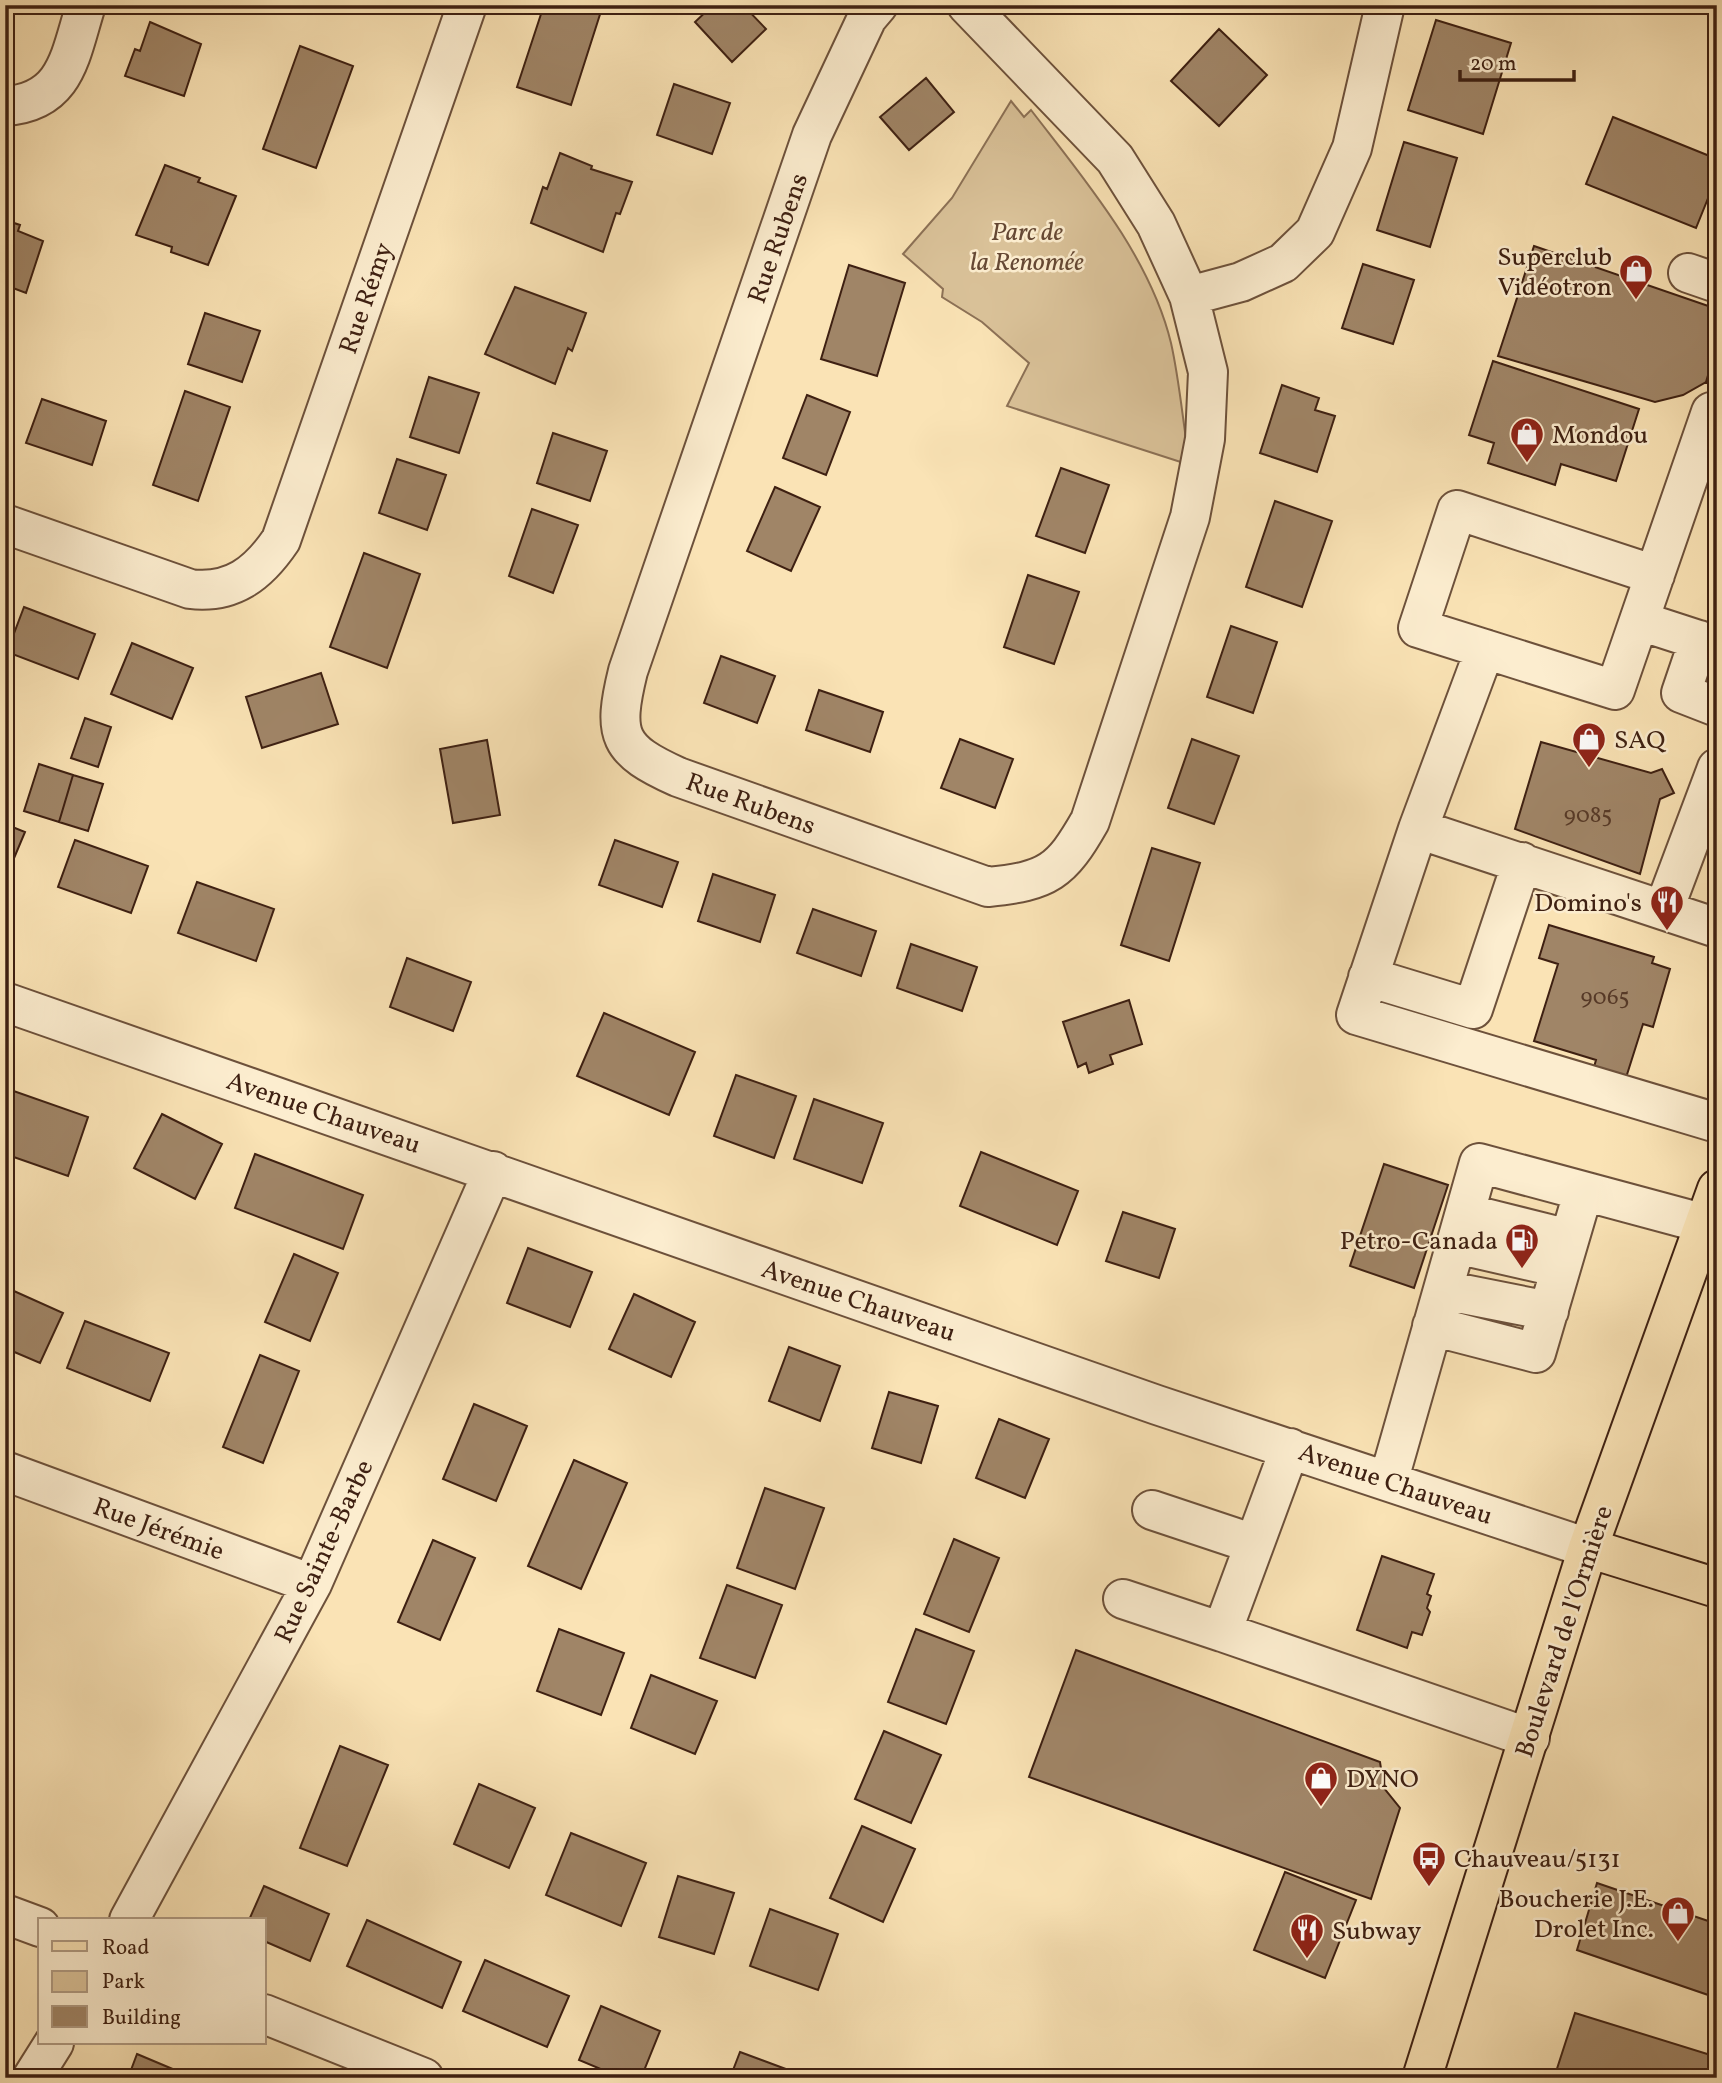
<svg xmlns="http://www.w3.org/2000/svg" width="1722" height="2083" font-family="Vollkorn,serif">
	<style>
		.green { fill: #dac299; stroke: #8c7156; stroke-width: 2 }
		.building { fill: #a08567; stroke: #3e2012; stroke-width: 2 }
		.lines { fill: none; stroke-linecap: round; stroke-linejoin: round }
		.minor-casing { stroke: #6d513b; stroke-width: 42 }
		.major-casing { stroke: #3e2012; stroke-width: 42 }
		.minor { stroke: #fcedcf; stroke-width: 38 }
		.major { stroke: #fae3b5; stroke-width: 38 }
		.labels { text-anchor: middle; stroke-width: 5; stroke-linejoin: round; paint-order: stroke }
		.number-label { font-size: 23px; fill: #563927 }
		.park-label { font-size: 26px; font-style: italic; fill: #654834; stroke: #fcedcf }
		.street-label { font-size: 26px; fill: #3e2012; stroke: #fcedcf }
		.poi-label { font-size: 26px; fill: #3e2012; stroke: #fcedcf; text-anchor: start }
	</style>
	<rect width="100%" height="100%" fill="#fae3b5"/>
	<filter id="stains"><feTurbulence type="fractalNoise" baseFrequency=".00286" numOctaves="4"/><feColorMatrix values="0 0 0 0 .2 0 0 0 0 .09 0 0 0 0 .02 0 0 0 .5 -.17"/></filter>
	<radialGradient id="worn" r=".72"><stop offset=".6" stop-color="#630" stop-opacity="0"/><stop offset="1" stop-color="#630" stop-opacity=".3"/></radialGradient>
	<!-- green -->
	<path class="green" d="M1011,101L1024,117L1031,110C1084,179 1150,256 1171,343C1180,383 1183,425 1190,465L1007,406L1029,363L982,322L942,297L943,289L903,254L952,198Z"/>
	<!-- building -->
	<path class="building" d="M544,5H603L571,105L517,87Z
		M713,5H743L766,29L732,62L695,22Z
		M1436,20L1511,43L1483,134L1408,110Z
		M150,22L201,44L184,96L125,76L135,49L140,51Z
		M1219,29L1267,75L1219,126L1171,81Z
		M300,46L353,66L316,168L263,149Z
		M926,78L954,112L909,150L880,117Z
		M674,84L730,103L712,154L657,135Z
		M1613,117L1717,159V176L1696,228L1586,184Z
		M1404,142L1457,158L1430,247L1377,230Z
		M560,153L592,166L591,169L632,182L620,214L616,213L603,252L531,223L543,187L547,189Z
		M165,165L200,178L198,182L236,196L208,265L171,252L172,247L136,235Z
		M5,220L20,225L18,231L43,241L26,293L5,285Z
		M1534,246L1717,309V345L1706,382L1683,395L1655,402L1498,356Z
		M1363,264L1414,280L1393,344L1342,328Z
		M849,265L905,283L877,376L821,359Z
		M515,287L586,313L572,351L568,348L555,384L485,354Z
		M205,313L260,331L242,382L188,364Z
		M1717,351V386L1706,382Z
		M1493,361L1639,409L1616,481L1561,464L1555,485L1488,463L1494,443L1469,435Z
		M429,377L479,393L459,453L410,437Z
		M1282,385L1319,398L1315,410L1335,416L1317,472L1260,453Z
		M185,391L230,407L198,501L153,485Z
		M807,395L850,412L826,475L783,458Z
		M42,399L106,421L92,465L26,443Z
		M553,433L607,451L590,501L537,483Z
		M397,459L446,475L427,530L379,513Z
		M1061,468L1109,485L1085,553L1036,536Z
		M775,487L820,507L791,571L747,551Z
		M1275,501L1332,521L1302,607L1246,587Z
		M532,509L578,525L553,593L509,576Z
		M364,553L420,574L387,668L330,647Z
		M1028,575L1079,592L1054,664L1004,647Z
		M24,607L95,634L78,679L7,652Z
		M1231,626L1277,642L1253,713L1207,697Z
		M132,643L193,668L172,719L111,694Z
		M721,656L775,676L757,723L704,703Z
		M321,673L338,724L262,748L246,697Z
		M819,690L883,712L870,752L806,730Z
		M85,718L111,727L98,767L71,758Z
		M960,739L1013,759L995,808L941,788Z
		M1192,739L1239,756L1214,824L1168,808Z
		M487,740L500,815L453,823L440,749Z
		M1541,742L1651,773L1662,769L1674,793L1660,799L1640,874L1515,829Z
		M39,764L73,775L59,822L24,811Z
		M73,775L103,784L88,831L59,822Z
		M5,824L25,832L7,875L5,874Z
		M75,840L148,866L131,913L58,887Z
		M615,840L678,862L662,907L599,885Z
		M1152,848L1200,863L1169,961L1121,945Z
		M713,874L775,895L760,942L698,921Z
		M197,882L274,909L256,961L178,933Z
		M813,909L876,931L861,976L797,953Z
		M1549,925L1654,957L1652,963L1670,969L1653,1027L1643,1024L1624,1084L1592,1074L1596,1060L1534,1041L1558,964L1539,958Z
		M911,944L977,967L962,1011L897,988Z
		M407,958L471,982L453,1031L390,1007Z
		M1129,1000L1142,1044L1110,1055L1113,1064L1089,1073L1086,1063L1078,1067L1063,1022Z
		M604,1013L695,1052L669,1115L577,1076Z
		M736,1075L796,1096L774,1158L714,1136Z
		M5,1088L88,1117L68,1176L5,1154Z
		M814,1099L883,1123L862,1183L794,1159Z
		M162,1114L222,1144L195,1199L134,1168Z
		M981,1152L1078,1191L1057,1245L960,1206Z
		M255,1154L363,1195L343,1249L235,1208Z
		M1384,1164L1448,1185L1414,1288L1350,1266Z
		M1123,1212L1175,1229L1159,1278L1106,1261Z
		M528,1248L592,1272L570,1327L507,1303Z
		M294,1254L338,1273L310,1341L265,1322Z
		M5,1287L63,1313L40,1363L5,1348Z
		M634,1294L695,1322L671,1377L609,1349Z
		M85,1321L169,1353L150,1401L67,1368Z
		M789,1347L840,1366L820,1421L769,1401Z
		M260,1355L299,1371L263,1463L223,1447Z
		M889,1392L938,1406L921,1463L872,1448Z
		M474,1404L527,1426L496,1501L443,1479Z
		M999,1419L1049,1439L1025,1498L976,1478Z
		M574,1460L627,1483L581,1589L528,1566Z
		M765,1488L824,1508L795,1589L737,1568Z
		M954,1539L999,1558L969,1632L924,1614Z
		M433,1540L475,1558L440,1640L398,1622Z
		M1382,1556L1434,1574L1427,1594L1431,1596L1427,1608L1430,1612L1422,1635L1412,1632L1407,1648L1357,1630Z
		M727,1585L782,1605L755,1678L700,1658Z
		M559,1629L624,1653L601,1715L537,1691Z
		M916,1629L974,1651L946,1724L888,1702Z
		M1076,1650L1380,1762L1384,1788L1400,1808L1371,1899L1029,1777Z
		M651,1675L717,1701L695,1754L631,1728Z
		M884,1731L941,1755L911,1823L855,1799Z
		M340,1746L388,1765L347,1866L300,1848Z
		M479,1784L535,1808L509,1868L454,1844Z
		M862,1826L915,1849L883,1922L830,1898Z
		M571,1833L646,1863L621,1926L546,1895Z
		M1285,1872L1356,1900L1325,1978L1254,1950Z
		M678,1876L734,1893L714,1954L659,1937Z
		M1597,1883L1717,1924V1998L1577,1950Z
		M264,1886L329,1914L310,1961L264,1941V1920H249Z
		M770,1909L838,1934L818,1990L750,1966Z
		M367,1920L461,1962L442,2008L347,1966Z
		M485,1960L569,1996L547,2047L463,2011Z
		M601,2006L660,2031L641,2078H622L579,2060Z
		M1575,2013L1717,2057V2078H1554Z
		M740,2052L810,2078H730Z
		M137,2054L194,2078H128Z"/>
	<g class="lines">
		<!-- minor casing -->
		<g class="minor-casing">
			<path id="minor" d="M878,5L867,18L812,135L628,671C612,736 618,750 678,777L988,887C1048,881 1061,872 1090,821L1190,517L1205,439L1208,372L1189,296L1156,224L1115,159L967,5
				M5,106C67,102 70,55 86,5
				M1688,273L1717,283
				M1189,296L1241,282L1283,263L1315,232L1352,148L1385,5
				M5,524L190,589C232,594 258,574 281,540L467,5
				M1655,575L1457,510L1418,628L1615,690L1711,412L1717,414
				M1640,621L1717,646
				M1699,640L1681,693L1717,707
				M1418,829L1485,649
				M1664,909L1717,768
				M1717,928L1418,829L1356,1015L1717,1123
				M1368,977L1473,1009L1522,862
				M5,1002L1157,1405L1588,1548
				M1465,1213L1569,1239
				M1456,1244L1561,1268
				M1443,1290L1549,1311
				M1432,1326L1536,1353L1583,1193
				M1290,1448L1222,1632L1530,1738
				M5,1471L312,1584
				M1389,1479L1479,1163L1702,1223
				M1152,1510L1254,1544
				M1123,1599L1222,1632
				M5,1914L40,1927
				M129,1920L312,1584L493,1171
				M264,2014L424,2078
				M32,2078L54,2043"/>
		</g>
		<!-- major casing -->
		<g class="major-casing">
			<path id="major" d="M1588,1548L1717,1588
				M1422,2078L1588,1548L1717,1189"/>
		</g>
		<!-- minor -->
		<use href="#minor" class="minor"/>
		<!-- major -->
		<use href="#major" class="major"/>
	</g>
	<!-- icons -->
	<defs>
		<g id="shop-pin" transform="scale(1.75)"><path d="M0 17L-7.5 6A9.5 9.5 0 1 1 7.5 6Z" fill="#8f2418" stroke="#fcedcf"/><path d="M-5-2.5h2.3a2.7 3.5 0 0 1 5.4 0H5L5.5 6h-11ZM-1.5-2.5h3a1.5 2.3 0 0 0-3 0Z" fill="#fff"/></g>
		<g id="restaurant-pin" transform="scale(1.75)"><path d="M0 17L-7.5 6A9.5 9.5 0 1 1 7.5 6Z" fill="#8f2418" stroke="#fcedcf"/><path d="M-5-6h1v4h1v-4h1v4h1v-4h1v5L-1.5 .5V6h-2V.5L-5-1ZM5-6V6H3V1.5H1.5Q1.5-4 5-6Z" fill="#fff"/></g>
		<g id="fuel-pin" transform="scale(1.75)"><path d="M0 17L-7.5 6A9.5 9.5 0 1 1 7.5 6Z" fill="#8f2418" stroke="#fcedcf"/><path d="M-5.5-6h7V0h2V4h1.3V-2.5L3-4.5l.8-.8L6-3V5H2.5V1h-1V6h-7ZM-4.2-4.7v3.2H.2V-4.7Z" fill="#fff"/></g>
		<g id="bus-pin" transform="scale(1.75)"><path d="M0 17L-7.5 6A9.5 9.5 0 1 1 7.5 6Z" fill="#8f2418" stroke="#fcedcf"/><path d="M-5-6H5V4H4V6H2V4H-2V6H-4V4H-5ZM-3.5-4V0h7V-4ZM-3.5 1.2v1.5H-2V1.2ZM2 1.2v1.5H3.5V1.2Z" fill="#fff"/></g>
	</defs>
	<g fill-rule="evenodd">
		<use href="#shop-pin" x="1636" y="271"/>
		<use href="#shop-pin" x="1527" y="434"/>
		<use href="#shop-pin" x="1589" y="739"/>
		<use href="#restaurant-pin" x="1667" y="902"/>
		<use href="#fuel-pin" x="1522" y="1240"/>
		<use href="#shop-pin" x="1321" y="1778"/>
		<use href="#bus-pin" x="1429" y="1858"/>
		<use href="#shop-pin" x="1678" y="1913"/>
		<use href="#restaurant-pin" x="1307" y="1930"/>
	</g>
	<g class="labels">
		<!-- number labels -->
		<g class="number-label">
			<text x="1588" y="822">9085</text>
			<text x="1605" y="1004">9065</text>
		</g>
		<!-- park labels -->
		<g class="park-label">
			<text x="1027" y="240">Parc de<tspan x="1027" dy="30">la Renomée</tspan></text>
		</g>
		<!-- street labels -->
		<g class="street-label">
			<text transform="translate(777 238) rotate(-71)" y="9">Rue Rubens</text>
			<text transform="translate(365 298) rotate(-71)" y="9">Rue Rémy</text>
			<text transform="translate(751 803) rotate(20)" y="9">Rue Rubens</text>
			<text transform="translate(324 1112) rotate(19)" y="9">Avenue Chauveau</text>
			<text transform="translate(859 1300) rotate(19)" y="9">Avenue Chauveau</text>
			<text transform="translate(1396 1483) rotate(19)" y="9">Avenue Chauveau</text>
			<text transform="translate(159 1528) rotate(20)" y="9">Rue Jérémie</text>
			<text transform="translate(323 1551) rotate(-65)" y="9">Rue Sainte-Barbe</text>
			<text transform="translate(1563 1631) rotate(-72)" y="9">Boulevard de l'Ormière</text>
		</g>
		<!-- poi labels -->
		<g class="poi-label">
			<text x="1612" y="265" text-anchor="end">Superclub<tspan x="1612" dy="30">Vidéotron</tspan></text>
			<text x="1552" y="443">Mondou</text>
			<text x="1614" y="748">SAQ</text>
			<text x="1642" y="911" text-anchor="end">Domino's</text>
			<text x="1498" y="1249" text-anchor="end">Petro-Canada</text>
			<text x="1346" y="1787">DYNO</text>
			<text x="1454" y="1867">Chauveau/5131</text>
			<text x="1654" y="1907" text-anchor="end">Boucherie J.E.<tspan x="1654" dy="30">Drolet Inc.</tspan></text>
			<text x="1332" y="1939">Subway</text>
		</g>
	</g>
	<!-- margin -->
	<rect width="1722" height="2083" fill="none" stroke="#fae3b5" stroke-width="28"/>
	<rect x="7" y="7" width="1708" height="2069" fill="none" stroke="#3e2012" stroke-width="3.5"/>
	<rect x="14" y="14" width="1694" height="2055" fill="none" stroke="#3e2012" stroke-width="2"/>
	<!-- legend -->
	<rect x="38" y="1918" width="228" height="126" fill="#fcedcf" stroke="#b09b83" stroke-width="2"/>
	<rect x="52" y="1941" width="35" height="10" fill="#fae3b5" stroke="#b09b83" stroke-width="2"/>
	<text x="102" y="1954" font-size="21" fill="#3e2012">Road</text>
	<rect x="52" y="1971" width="35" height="21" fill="#dac299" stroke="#b09b83" stroke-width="2"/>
	<text x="102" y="1988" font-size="21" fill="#3e2012">Park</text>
	<rect x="52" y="2006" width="35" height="21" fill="#a08567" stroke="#b09b83" stroke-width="2"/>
	<text x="102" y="2024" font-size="21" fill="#3e2012">Building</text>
	<!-- scale -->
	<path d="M1460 70v10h114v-10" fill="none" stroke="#3e2012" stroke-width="3.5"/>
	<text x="1470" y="70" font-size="21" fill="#3e2012" stroke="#fcedcf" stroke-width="5" paint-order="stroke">20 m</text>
	<rect width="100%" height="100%" filter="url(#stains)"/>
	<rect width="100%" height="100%" fill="url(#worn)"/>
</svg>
